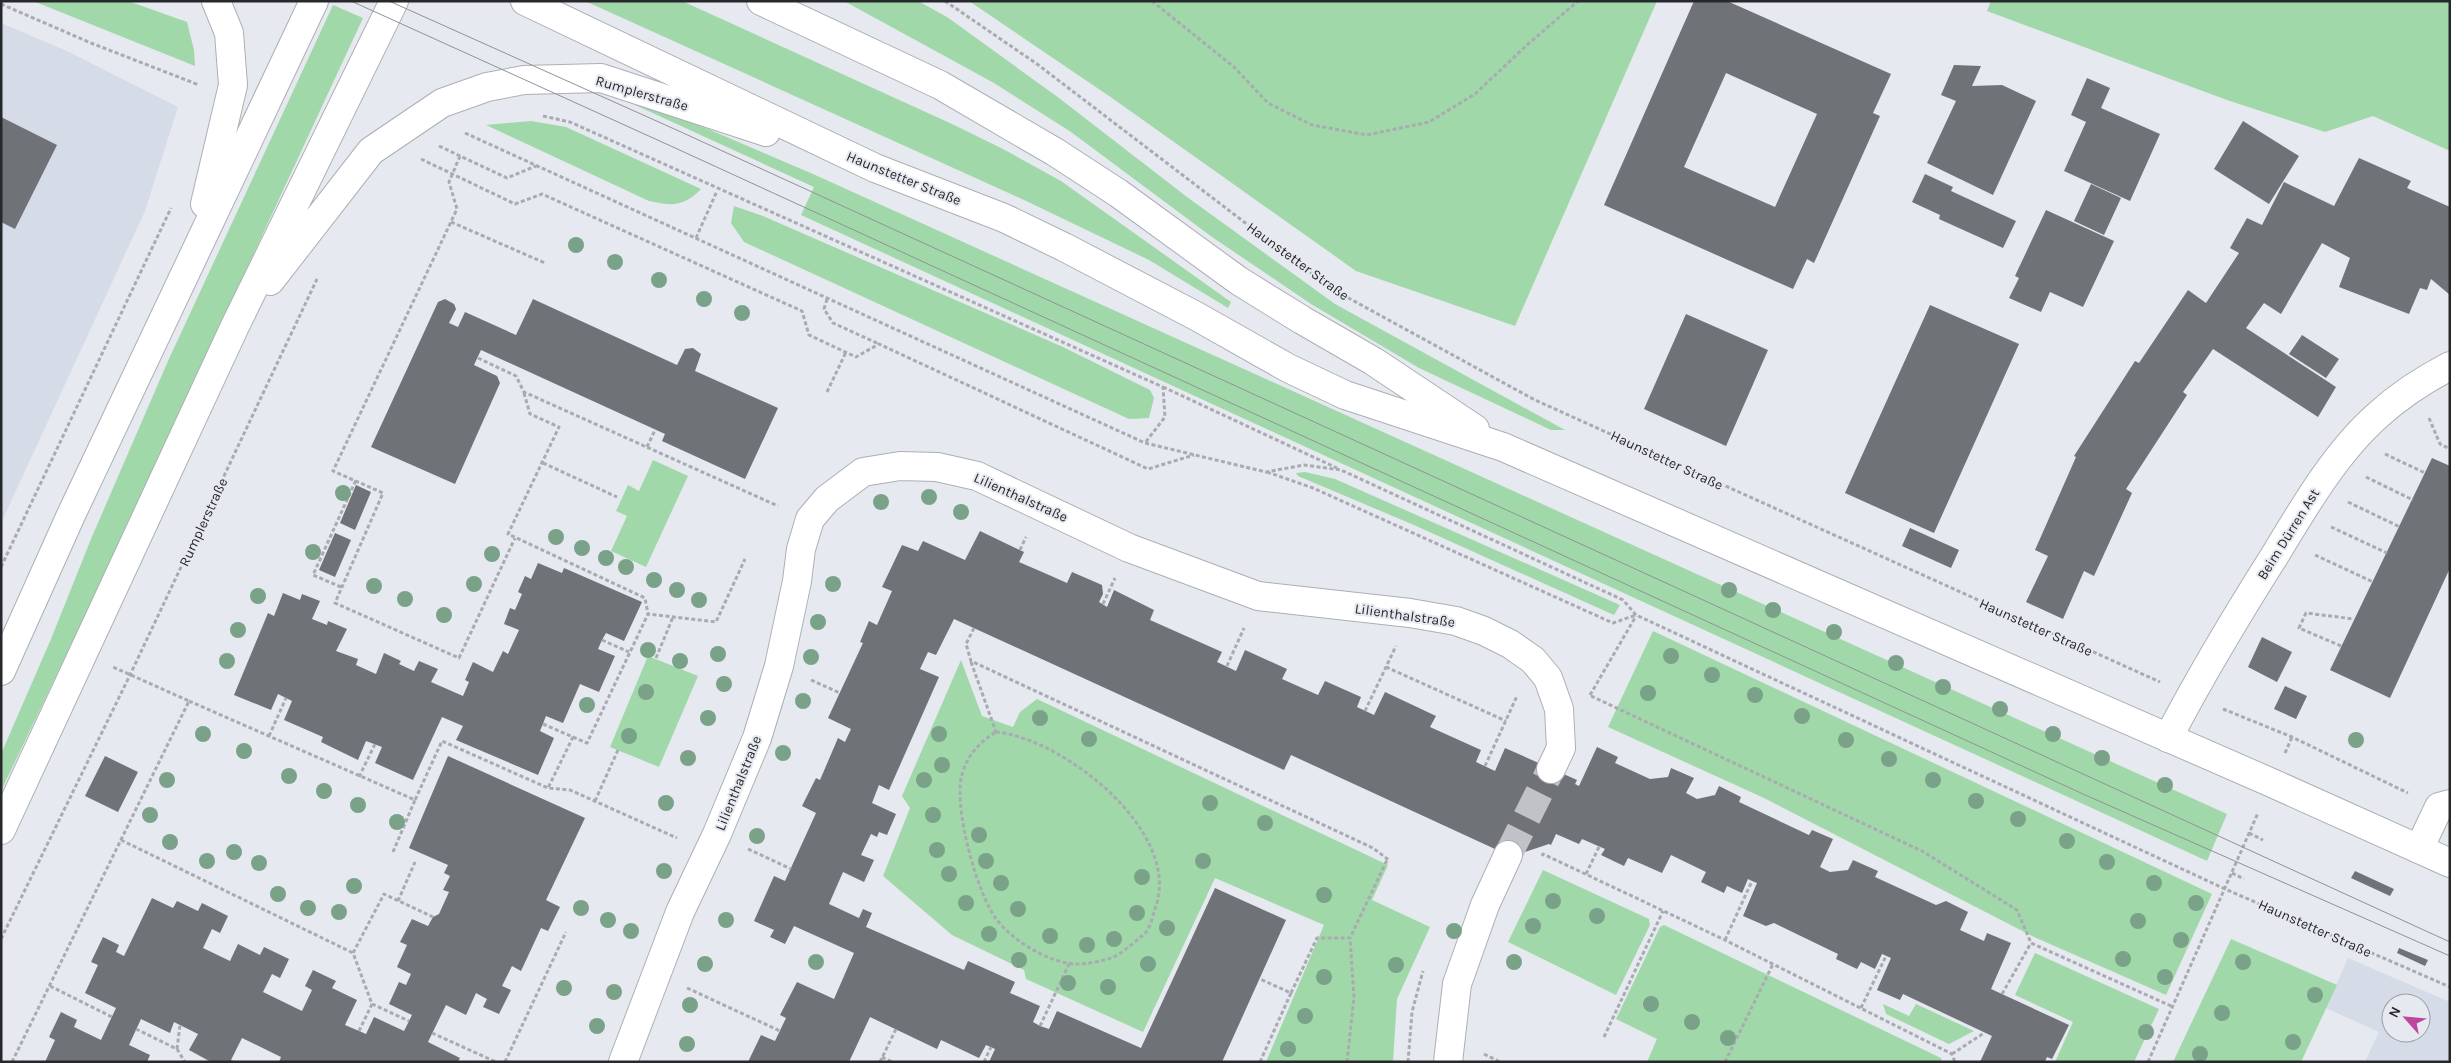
<svg xmlns="http://www.w3.org/2000/svg" width="2451" height="1063" font-family="Karla,sans-serif">
	<style>
		.built { fill: #d5dce8; fill-rule: evenodd }
		.green { fill: #a1d8a9 }
		.building { fill: #6f7277; fill-rule: evenodd }
		.lines { fill: none; stroke-linecap: round; stroke-linejoin: round }
		.minor-tunnel { stroke: #c0c2c8; stroke-width: 28; stroke-dasharray: 28 14; stroke-linecap: butt }
		.minor-casing { stroke: #acafb5; stroke-width: 30 }
		.major-casing { stroke: #acafb5; stroke-width: 30 }
		.path { stroke: #a8abb0; stroke-width: 3; stroke-dasharray: 4 2.5; stroke-linecap: butt }
		.minor { stroke: #fff; stroke-width: 28 }
		.major { stroke: #fff; stroke-width: 28 }
		.tram { stroke: #909297; stroke-width: 1 }
		.tree { fill: #7aa288 }
		.labels { text-anchor: middle; stroke-width: 4; stroke-linejoin: round; paint-order: stroke }
		.street-label { font-size: 14px; fill: #27282b; stroke: #e6e9ef }
	</style>
	<rect width="100%" height="100%" fill="#e6e9ef"/>
	<!-- built -->
	<path class="built" d="M1,23L67,51L178,107L145,211L1,523Z
		M2348,958L2450,1002V1062H2365L2379,1032L2326,1008ZM2391,1003H2421V1033H2391Z"/>
	<!-- green -->
	<path class="green" d="M33,1H128L187,22L194,50L195,66Z
		M585,1H682L952,124L1003,149L1061,181L1231,302L1228,308L1149,260L1022,199Z
		M844,1H918L947,17L1059,98L1187,197L1335,304L1565,430H1551L1419,368L1311,304L1212,237L1071,132L994,83Z
		M969,1H1657L1515,326L1356,271L1112,98Z
		M1991,1H2450V151L2373,116L2325,132L2227,100L1987,11Z
		M333,5L363,18L114,555L1,791V754L51,639L91,539L168,361Z
		M622,99L673,114L813,174L2227,814L2207,861L801,215L814,187Z
		M531,121L566,127L701,189C683,207 673,206 649,201L486,125Z
		M734,206L763,216L1063,347L1150,390L1154,398L1149,418L1129,419L744,242L731,223Z
		M653,460L688,476L646,567L611,551L627,516L616,511L628,485L639,491Z
		M1305,472L1335,479L1620,605L1614,615L1414,525L1298,476L1296,473Z
		M1653,631L2212,894L2166,995L2034,937L1764,798L1608,727Z
		M648,656L698,676L659,767L610,747Z
		M961,660L982,716L1013,727L1020,712L1037,699L1388,865L1372,900L1430,927L1397,999L1393,1062H1266L1324,925L1215,878L1143,1032L1026,979L1024,970L952,935L883,876L910,808L902,796Z
		M1543,870L1649,919L1650,925L1616,995L1508,942Z
		M1664,925L1941,1058L1942,1062H1647L1657,1039L1616,1019L1660,927Z
		M2231,939L2337,985L2301,1062H2173Z
		M2035,953L2159,1009L2134,1062H2055L2073,1022L2015,995Z
		M1883,1004L1909,1016L1916,1004L1974,1031L1949,1044L1886,1014Z"/>
	<!-- building -->
	<path class="building" d="M1694,1H1727L1891,74L1873,113L1880,116L1814,263L1807,259L1793,289L1604,205ZM1726,73L1817,114L1775,207L1684,167Z
		M1954,65L1981,66L1972,86L2002,85L2036,101L1993,195L1927,163L1956,101L1941,95Z
		M2087,78L2110,88L2101,108L2160,134L2130,201L2064,171L2086,122L2071,115Z
		M1,117L57,145L15,229L1,222Z
		M2243,121L2299,156L2269,204L2214,169Z
		M2359,158L2411,181L2407,188L2450,207V295L2431,279L2427,290L2420,288L2409,314L2339,287L2350,258L2322,243L2281,314L2264,303L2246,328L2336,387L2318,417L2213,349L2183,392L2187,395L2126,489L2132,493L2094,576L2084,571L2063,619L2026,602L2048,556L2035,550L2076,457L2074,456L2135,361L2139,363L2188,290L2206,303L2239,253L2230,248L2247,218L2262,225L2284,182L2334,206Z
		M1925,174L1953,187L1951,191L2016,221L2003,248L1939,219L1940,215L1912,202Z
		M2091,184L2121,198L2104,235L2074,221Z
		M2046,210L2114,241L2083,307L2050,292L2041,312L2009,298L2019,278L2015,276Z
		M445,299L454,304L456,309L449,323L458,327L465,312L516,335L533,299L677,365L685,349L693,348L701,354L695,371L778,408L745,479L662,441L665,434L481,350L474,365L497,376L500,383L455,484L371,447L438,302Z
		M1930,305L2019,344L1934,533L1845,493Z
		M1686,314L1768,350L1726,446L1644,409Z
		M2302,335L2339,359L2326,378L2289,354Z
		M2432,458L2450,466V568L2390,698L2330,670Z
		M356,485L371,492L355,530L340,523Z
		M1910,528L1959,550L1951,568L1902,546Z
		M980,531L1024,552L1019,562L1049,575L1067,583L1072,572L1102,585L1103,594L1099,602L1107,607L1114,590L1154,610L1150,620L1222,652L1217,662L1236,671L1245,650L1287,669L1282,679L1318,695L1325,681L1361,697L1357,707L1374,715L1385,692L1436,716L1430,727L1481,750L1476,762L1495,771L1505,748L1577,780L1575,784L1579,786L1597,747L1618,757L1615,763L1650,779L1668,777L1671,768L1694,778L1686,793L1697,799L1715,795L1719,786L1741,797L1739,802L1809,835L1812,830L1833,839L1820,867L1830,872L1848,870L1853,860L1878,871L1875,877L1936,905L1946,901L1968,912L1960,930L1984,941L1987,933L2011,943L1991,989L2069,1025L2052,1059L2047,1057L2045,1062H1980L1992,1036L1903,994L1900,1000L1877,990L1891,958L1882,954L1875,969L1861,962L1857,969L1836,959L1838,954L1774,923L1766,926L1743,916L1757,883L1752,881L1748,879L1742,893L1727,886L1724,893L1701,882L1706,872L1671,855L1662,873L1628,858L1624,866L1601,855L1605,849L1582,839L1579,844L1556,834L1551,845L1549,844L1519,854L1508,855L1291,755L1284,770L954,619L936,655L928,652L920,669L939,677L889,790L879,785L872,803L896,814L887,835L879,832L877,837L871,834L861,855L874,860L864,882L843,872L829,904L859,918L863,909L872,913L866,927L964,970L968,961L1015,982L1010,993L1040,1006L1033,1022L1040,1026L1049,1029L1057,1011L1141,1048L1215,888L1286,920L1222,1062H989L995,1049L986,1045L979,1058L941,1040L937,1049L870,1017L849,1062H748L761,1035L775,1041L786,1018L780,1015L797,982L834,999L854,953L794,926L785,944L770,937L774,930L754,921L774,876L785,881L816,813L802,806L816,778L820,780L838,738L845,742L851,729L828,718L863,643L860,642L869,621L877,625L892,591L882,587L902,545L918,551L923,541L965,560Z
		M335,533L351,540L335,577L319,570Z
		M538,563L562,573L564,568L642,602L624,641L606,633L602,640L598,649L615,656L599,692L580,684L563,723L546,716L540,731L554,738L538,775L456,740L463,726L442,717L413,780L375,763L382,747L366,741L358,760L321,742L323,737L284,720L292,701L278,694L271,710L234,695L268,613L274,616L283,593L300,600L302,594L320,601L312,619L327,625L328,621L347,629L336,651L358,659L356,665L376,674L384,653L401,661L399,664L414,671L419,661L438,669L431,682L463,696L469,682L465,680L473,662L493,672L503,651L508,654L519,630L504,624L510,608L515,610L522,594L518,592L525,576L531,579Z
		M2262,637L2292,652L2277,682L2248,667Z
		M2285,686L2307,696L2296,719L2274,709Z
		M105,756L138,772L118,812L85,796Z
		M448,756L585,818L546,900L560,907L548,931L541,928L521,971L512,966L502,986L511,990L499,1014L483,1007L487,999L476,993L466,1015L446,1005L428,1042L460,1058L458,1062H279L281,1057L242,1038L231,1060L236,1062H211L189,1050L198,1034L174,1022L170,1033L141,1019L129,1045L150,1055L147,1062H45L55,1040L49,1037L61,1012L77,1020L74,1027L101,1040L116,1008L85,993L98,965L91,962L103,937L119,945L116,952L124,956L152,898L173,908L177,901L198,911L202,903L228,916L220,933L212,929L203,948L230,961L238,944L260,955L264,947L289,959L280,978L272,974L263,992L302,1011L312,990L305,986L313,970L336,981L332,988L357,1000L345,1025L366,1034L374,1017L404,1031L412,1015L389,1004L399,982L406,985L411,974L397,967L407,945L400,942L412,919L428,926L433,917L439,914L449,892L443,890L450,876L444,873L448,865L409,848Z
		M2355,871L2394,889L2390,896L2351,878Z
		M2399,948L2428,960L2425,966L2397,953Z"/>
	<g class="lines">
		<!-- minor-tunnel -->
		<path class="minor-tunnel" d="M1508,855L1551,769"/>
		<!-- minor casing -->
		<g class="minor-casing">
			<path id="minor" d="M2168,738C2201,675 2237,615 2275,555C2304,507 2336,452 2378,415C2400,395 2423,380 2450,366
				M2419,849L2439,807L2450,804
				M623,1062L680,912L717,834L757,738L779,666L797,581L801,549L810,519L827,499L863,472L900,466L937,467L977,476L1129,548L1258,596L1410,613L1456,621L1484,631L1510,644L1533,660L1548,678L1559,709L1561,748L1551,769
				M1448,1062L1457,984L1485,905L1508,855"/>
		</g>
		<!-- major casing -->
		<g class="major-casing">
			<path id="major" d="M525,1L875,168L1004,218L1064,247L1196,316L1288,368L1345,395L1503,447L2272,783L2450,863
				M761,1L940,85L1055,152L1118,193L1239,281L1302,320L1373,361L1475,429
				M205,204L233,85L229,33L216,1
				M270,281L371,151L442,103L487,87L524,80L601,78L766,132
				M1,671L71,515L314,1
				M1,830L235,326L394,1"/>
		</g>
		<!-- path -->
		<path class="path" d="M945,1L1037,64L1332,289L1535,400L2160,682
			M1152,1L1234,67L1268,103L1312,125L1367,135L1429,122L1475,94L1527,45L1578,1
			M1,4L91,43L199,85
			M543,116L570,122L1163,387L1165,417L1145,443
			M465,133L1145,443L1266,472L1304,465L1341,470L1623,600L1636,615L2225,889L2450,987
			M439,146L507,178L536,166
			M460,156L449,182L457,209L333,471L383,493L335,603L459,658L515,538
			M421,159L515,204L542,194L802,311L809,335L856,357L879,344L1148,469L1194,455
			M451,222L545,263
			M696,238L717,191
			M827,299L824,309L833,323L879,344
			M478,358L516,376L524,392L778,506
			M1163,387L1337,468
			M827,392L846,352
			M524,393L530,414L559,427L508,534L645,598L648,614
			M2429,418L2440,444L2450,449
			M647,447L655,430
			M2385,454L2425,473
			M543,463L617,497
			M1267,472L1313,488L1613,623L1636,615
			M2366,477L2413,500
			M2348,502L2400,527
			M2331,527L2387,553
			M1020,550L1026,537
			M2315,555L2373,582
			M1,567L171,208
			M341,587L313,575L356,480
			M1103,604L1115,578
			M974,628L966,644L971,661L1373,848L1390,861
			M602,640L629,652
			M2341,646L2299,628L2306,613L2354,619
			M656,658L673,617
			M971,662L996,732
			M1227,666L1244,628
			M1386,667L1506,721
			M811,680L840,693
			M1590,695L1636,616
			M1591,696L1922,851L2017,910L2031,943L2171,1006
			M189,701L415,800L442,741L548,788L570,790L677,838
			M2223,709L2292,737L2408,793
			M1365,711L1396,646
			M543,724L573,737L548,788
			M996,732C1062,738 1181,830 1156,906C1152,916 1151,930 1142,936C1133,943 1122,954 1111,958C1102,961 1088,964 1078,964C1051,964 1014,942 997,920C977,894 955,812 961,779C965,758 978,743 996,732Z
			M269,736L286,698
			M573,737L587,743L648,614L716,622L745,559
			M2285,753L2292,737
			M1485,766L1517,696
			M359,777L375,744
			M595,801L618,750
			M2249,833L2263,840
			M121,840L353,953
			M748,849L791,869
			M393,852L415,800
			M1542,856L1543,854L1725,940L1952,1054L1955,1062
			M2232,873L2244,879
			M1586,874L1599,847
			M398,901L415,862
			M1,939L130,675L317,279
			M1725,940L1752,881
			M50,986L112,1017
			M687,988L780,1031
			M1291,993L1317,938H1350L1387,860
			M2002,994L2031,943
			M372,1004L409,1021
			M1861,1008L1886,956
			M1040,1026L1070,962
			M136,1029L177,1049L185,1062
			M359,1031L372,1004L353,953L384,894L433,917
			M432,1033L496,1062
			M1604,1037L1663,911
			M177,1049L180,1025
			M1484,1054L1500,1062
			M1952,1054L1984,1033
			M882,1057L892,1062
			M12,1062L189,701L113,667
			M505,1062L566,932
			M880,1062L896,1029
			M984,1062L991,1047
			M1260,1062L1291,993L1260,979
			M1347,1062L1354,997L1350,938
			M1408,1062L1412,1012L1423,971
			M1725,1062L1773,964
			M2148,1062L2258,813"/>
		<!-- minor -->
		<use href="#minor" class="minor"/>
		<!-- major -->
		<use href="#major" class="major"/>
		<!-- tram -->
		<path class="tram" d="M351,1L673,147L2083,794L2450,956
			M389,1L681,132L2450,942"/>
	</g>
	<!-- trees -->
	<g class="tree">
		<circle cx="576" cy="245" r="8"/>
		<circle cx="615" cy="262" r="8"/>
		<circle cx="659" cy="280" r="8"/>
		<circle cx="704" cy="299" r="8"/>
		<circle cx="742" cy="313" r="8"/>
		<circle cx="343" cy="493" r="8"/>
		<circle cx="929" cy="497" r="8"/>
		<circle cx="881" cy="502" r="8"/>
		<circle cx="961" cy="512" r="8"/>
		<circle cx="556" cy="537" r="8"/>
		<circle cx="582" cy="548" r="8"/>
		<circle cx="313" cy="552" r="8"/>
		<circle cx="492" cy="554" r="8"/>
		<circle cx="606" cy="558" r="8"/>
		<circle cx="626" cy="567" r="8"/>
		<circle cx="654" cy="580" r="8"/>
		<circle cx="474" cy="584" r="8"/>
		<circle cx="833" cy="584" r="8"/>
		<circle cx="374" cy="586" r="8"/>
		<circle cx="677" cy="590" r="8"/>
		<circle cx="1729" cy="590" r="8"/>
		<circle cx="258" cy="596" r="8"/>
		<circle cx="405" cy="599" r="8"/>
		<circle cx="699" cy="600" r="8"/>
		<circle cx="1773" cy="610" r="8"/>
		<circle cx="444" cy="615" r="8"/>
		<circle cx="818" cy="622" r="8"/>
		<circle cx="238" cy="630" r="8"/>
		<circle cx="1834" cy="632" r="8"/>
		<circle cx="648" cy="650" r="8"/>
		<circle cx="718" cy="654" r="8"/>
		<circle cx="1671" cy="656" r="8"/>
		<circle cx="811" cy="657" r="8"/>
		<circle cx="227" cy="661" r="8"/>
		<circle cx="680" cy="661" r="8"/>
		<circle cx="1896" cy="663" r="8"/>
		<circle cx="1712" cy="675" r="8"/>
		<circle cx="724" cy="684" r="8"/>
		<circle cx="1943" cy="687" r="8"/>
		<circle cx="646" cy="692" r="8"/>
		<circle cx="1648" cy="693" r="8"/>
		<circle cx="1755" cy="695" r="8"/>
		<circle cx="803" cy="701" r="8"/>
		<circle cx="587" cy="705" r="8"/>
		<circle cx="2000" cy="709" r="8"/>
		<circle cx="1802" cy="716" r="8"/>
		<circle cx="708" cy="718" r="8"/>
		<circle cx="1040" cy="718" r="8"/>
		<circle cx="203" cy="734" r="8"/>
		<circle cx="939" cy="734" r="8"/>
		<circle cx="2053" cy="734" r="8"/>
		<circle cx="629" cy="736" r="8"/>
		<circle cx="1089" cy="739" r="8"/>
		<circle cx="1846" cy="740" r="8"/>
		<circle cx="2356" cy="740" r="8"/>
		<circle cx="244" cy="751" r="8"/>
		<circle cx="783" cy="753" r="8"/>
		<circle cx="688" cy="758" r="8"/>
		<circle cx="2102" cy="758" r="8"/>
		<circle cx="1889" cy="759" r="8"/>
		<circle cx="942" cy="765" r="8"/>
		<circle cx="289" cy="776" r="8"/>
		<circle cx="167" cy="780" r="8"/>
		<circle cx="924" cy="780" r="8"/>
		<circle cx="1933" cy="780" r="8"/>
		<circle cx="2165" cy="785" r="8"/>
		<circle cx="324" cy="791" r="8"/>
		<circle cx="1976" cy="801" r="8"/>
		<circle cx="666" cy="803" r="8"/>
		<circle cx="1210" cy="803" r="8"/>
		<circle cx="358" cy="805" r="8"/>
		<circle cx="150" cy="815" r="8"/>
		<circle cx="933" cy="815" r="8"/>
		<circle cx="2018" cy="819" r="8"/>
		<circle cx="397" cy="822" r="8"/>
		<circle cx="1265" cy="823" r="8"/>
		<circle cx="979" cy="835" r="8"/>
		<circle cx="757" cy="836" r="8"/>
		<circle cx="2067" cy="841" r="8"/>
		<circle cx="170" cy="842" r="8"/>
		<circle cx="937" cy="850" r="8"/>
		<circle cx="234" cy="852" r="8"/>
		<circle cx="207" cy="861" r="8"/>
		<circle cx="986" cy="861" r="8"/>
		<circle cx="1203" cy="861" r="8"/>
		<circle cx="2107" cy="862" r="8"/>
		<circle cx="259" cy="863" r="8"/>
		<circle cx="664" cy="871" r="8"/>
		<circle cx="949" cy="874" r="8"/>
		<circle cx="1142" cy="877" r="8"/>
		<circle cx="1001" cy="883" r="8"/>
		<circle cx="2154" cy="883" r="8"/>
		<circle cx="354" cy="886" r="8"/>
		<circle cx="278" cy="894" r="8"/>
		<circle cx="1324" cy="895" r="8"/>
		<circle cx="1553" cy="901" r="8"/>
		<circle cx="966" cy="903" r="8"/>
		<circle cx="2196" cy="903" r="8"/>
		<circle cx="308" cy="908" r="8"/>
		<circle cx="581" cy="908" r="8"/>
		<circle cx="1018" cy="909" r="8"/>
		<circle cx="339" cy="912" r="8"/>
		<circle cx="1137" cy="913" r="8"/>
		<circle cx="1597" cy="916" r="8"/>
		<circle cx="608" cy="920" r="8"/>
		<circle cx="726" cy="920" r="8"/>
		<circle cx="2138" cy="921" r="8"/>
		<circle cx="1533" cy="926" r="8"/>
		<circle cx="1167" cy="928" r="8"/>
		<circle cx="631" cy="931" r="8"/>
		<circle cx="1454" cy="931" r="8"/>
		<circle cx="989" cy="934" r="8"/>
		<circle cx="1050" cy="936" r="8"/>
		<circle cx="1114" cy="939" r="8"/>
		<circle cx="2181" cy="940" r="8"/>
		<circle cx="1087" cy="945" r="8"/>
		<circle cx="2123" cy="959" r="8"/>
		<circle cx="1019" cy="960" r="8"/>
		<circle cx="816" cy="962" r="8"/>
		<circle cx="1514" cy="962" r="8"/>
		<circle cx="2243" cy="962" r="8"/>
		<circle cx="705" cy="964" r="8"/>
		<circle cx="1148" cy="964" r="8"/>
		<circle cx="1396" cy="965" r="8"/>
		<circle cx="1324" cy="977" r="8"/>
		<circle cx="2165" cy="977" r="8"/>
		<circle cx="1068" cy="983" r="8"/>
		<circle cx="1108" cy="987" r="8"/>
		<circle cx="564" cy="988" r="8"/>
		<circle cx="614" cy="992" r="8"/>
		<circle cx="2315" cy="995" r="8"/>
		<circle cx="1651" cy="1004" r="8"/>
		<circle cx="690" cy="1005" r="8"/>
		<circle cx="2222" cy="1013" r="8"/>
		<circle cx="1305" cy="1016" r="8"/>
		<circle cx="1692" cy="1022" r="8"/>
		<circle cx="597" cy="1026" r="8"/>
		<circle cx="2146" cy="1032" r="8"/>
		<circle cx="1728" cy="1038" r="8"/>
		<circle cx="2293" cy="1042" r="8"/>
		<circle cx="687" cy="1044" r="8"/>
		<circle cx="1288" cy="1049" r="8"/>
		<circle cx="2200" cy="1054" r="8"/>
	</g>
	<g class="labels">
		<!-- street labels -->
		<g class="street-label">
			<text transform="translate(642 93) rotate(16)" y="5">Rumplerstraße</text>
			<text transform="translate(904 178) rotate(22)" y="5">Haunstetter Straße</text>
			<text transform="translate(1298 261) rotate(36)" y="5">Haunstetter Straße</text>
			<text transform="translate(1667 460) rotate(25)" y="5">Haunstetter Straße</text>
			<text transform="translate(1021 497) rotate(24)" y="5">Lilienthalstraße</text>
			<text transform="translate(203 522) rotate(-65)" y="5">Rumplerstraße</text>
			<text transform="translate(2288 534) rotate(-58)" y="5">Beim Dürren Ast</text>
			<text transform="translate(1405 615) rotate(8)" y="5">Lilienthalstraße</text>
			<text transform="translate(2036 627) rotate(24)" y="5">Haunstetter Straße</text>
			<text transform="translate(738 783) rotate(-68)" y="5">Lilienthalstraße</text>
			<text transform="translate(2315 928) rotate(24)" y="5">Haunstetter Straße</text>
		</g>
	</g>
	<!-- border -->
	<rect width="2451" height="1063" fill="none" stroke="#27282b" stroke-width="5"/>
	<!-- north arrow -->
	<g transform="translate(2406 1018) rotate(297)"><circle r="24" fill="#e6e9ef" stroke="#9a9ca1"/>
	<path d="M0-4L9 19L0 12L-9 19Z" fill="#bd479d"/>
	<text y="-8" font-size="14" font-weight="bold" text-anchor="middle" fill="#27282b">N</text>
	</g>
</svg>
